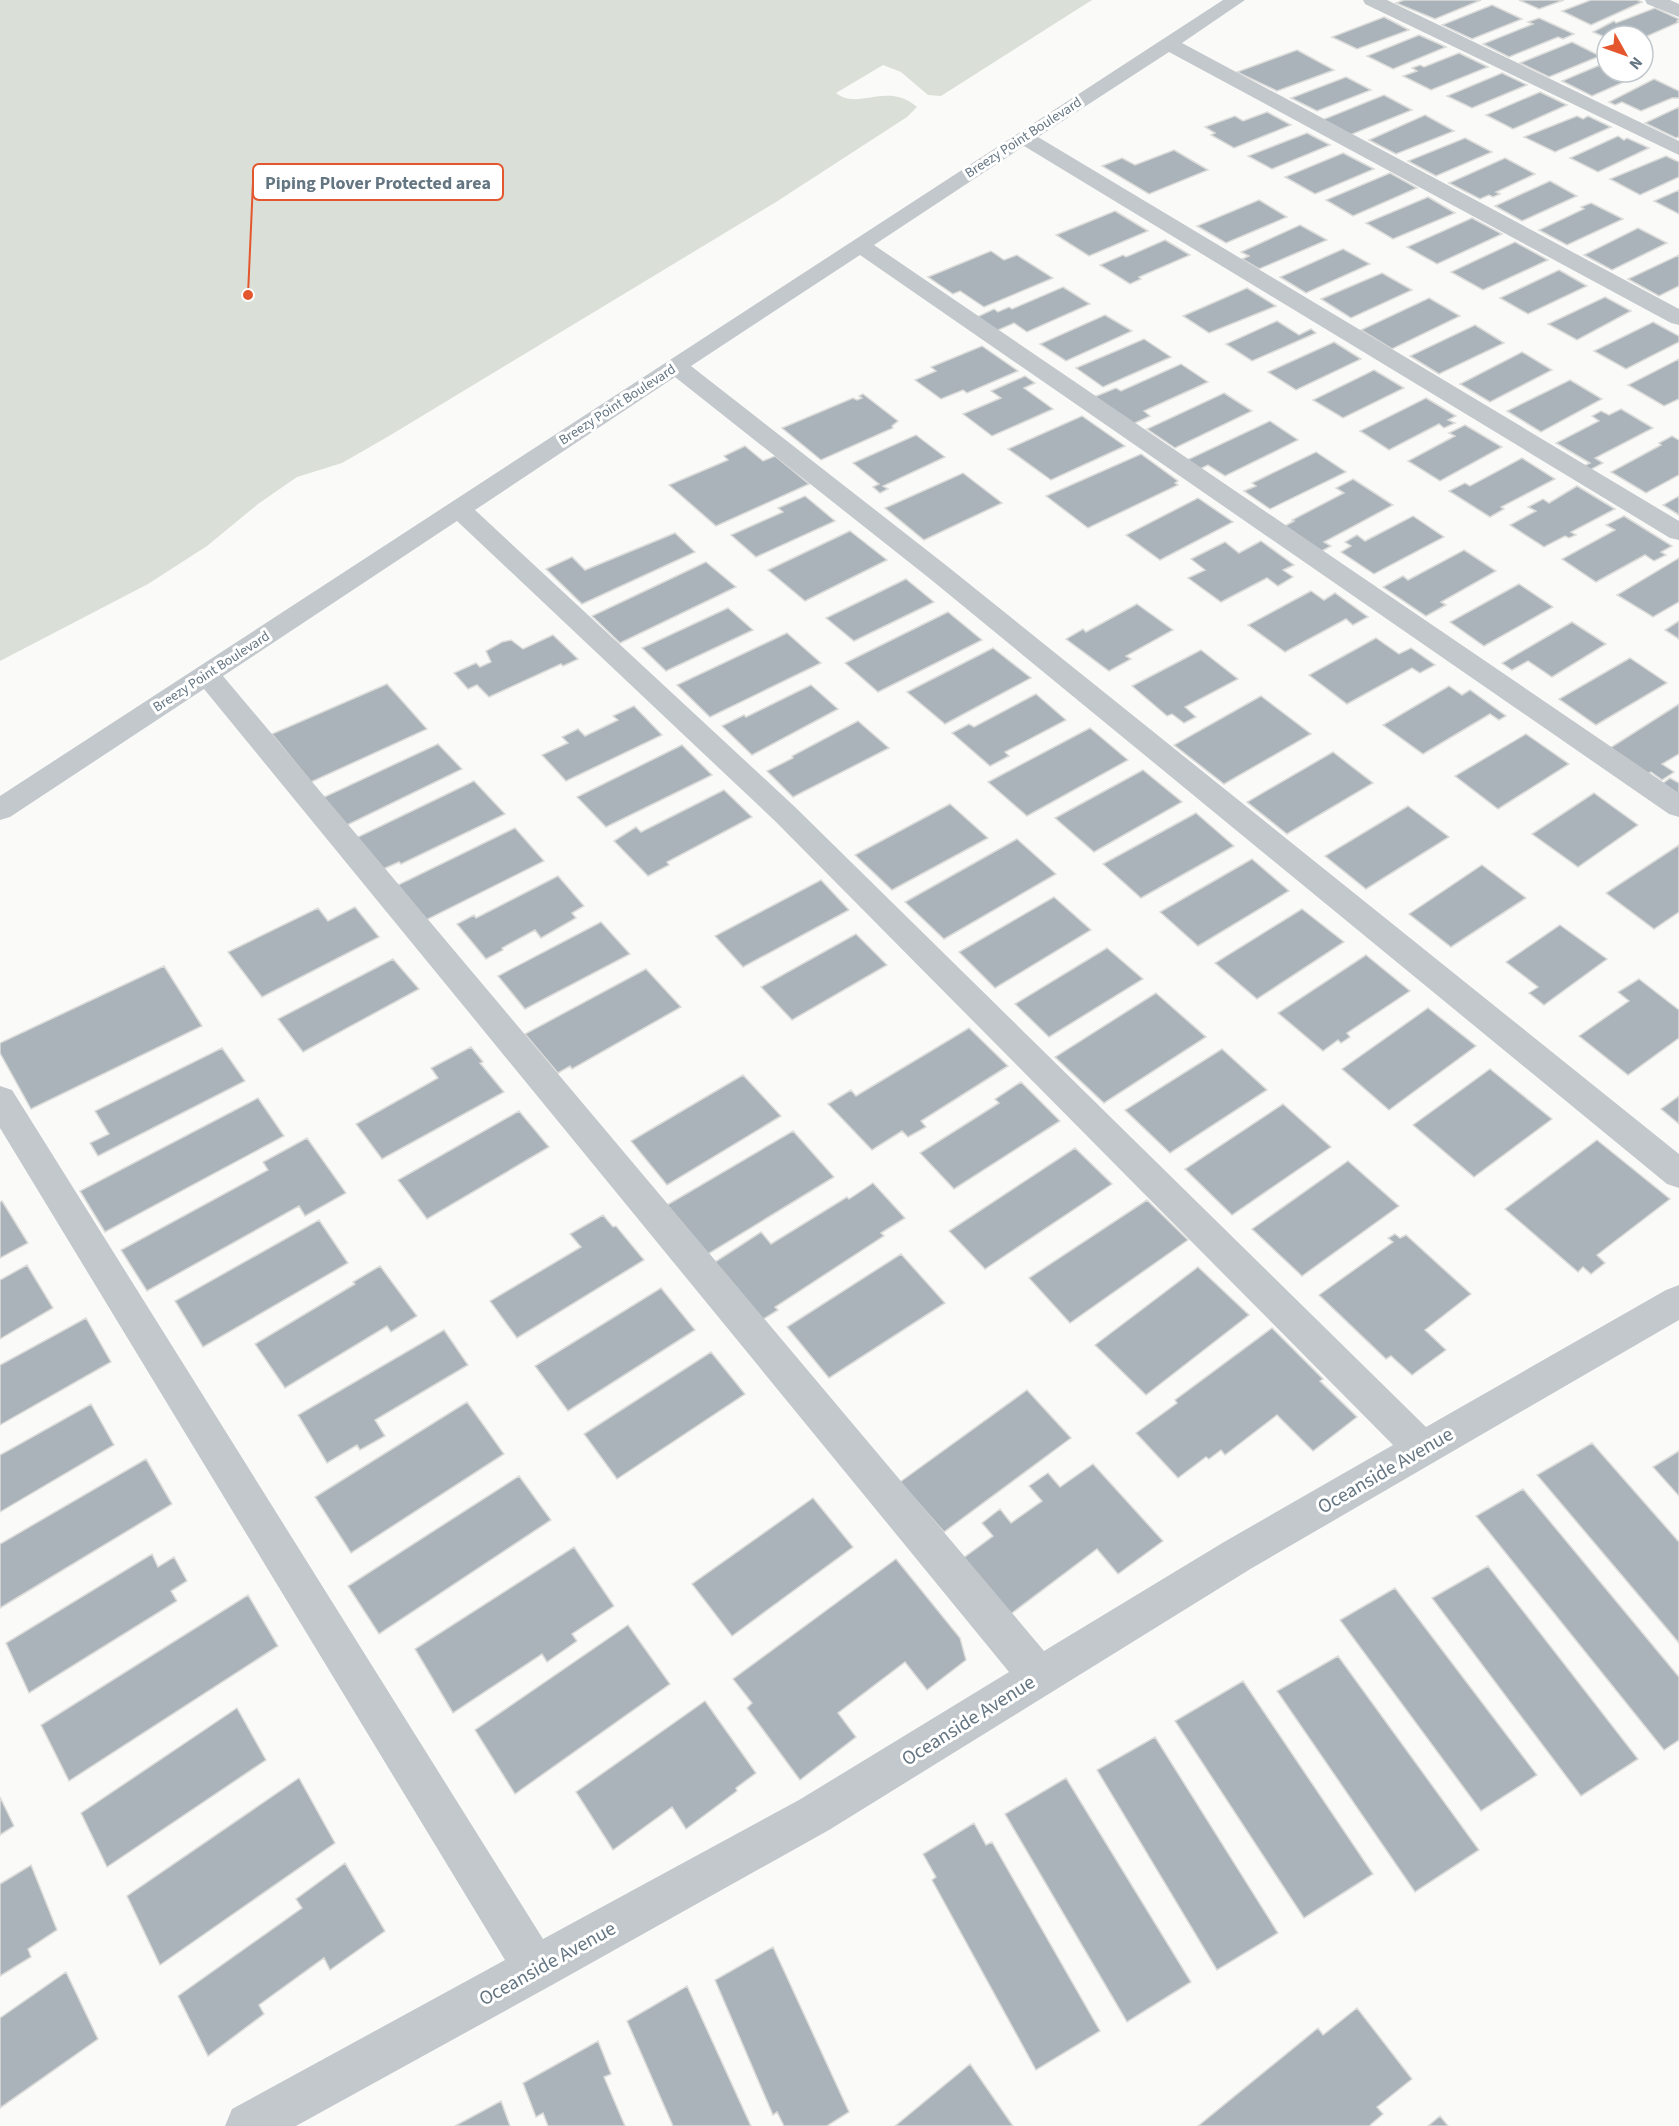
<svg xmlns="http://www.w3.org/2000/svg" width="1679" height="2126" font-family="'Source Sans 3',sans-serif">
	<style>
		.green { fill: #dadfd7 }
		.building { fill: #aab3b9; stroke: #dcdcda; stroke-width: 1.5 }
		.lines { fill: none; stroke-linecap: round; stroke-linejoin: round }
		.minor { fill: #c3c8cc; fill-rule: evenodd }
		.labels { text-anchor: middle; stroke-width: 6; stroke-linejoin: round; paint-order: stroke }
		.far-street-label { font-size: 14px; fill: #657683; stroke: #fff }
		.near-street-label { font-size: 20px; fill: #657683; stroke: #fff }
		.leader { fill: none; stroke: #e4572e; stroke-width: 2 }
		.callout-dot { fill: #e4572e; stroke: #fff; stroke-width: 2 }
		.callout { fill: #fff; stroke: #e4572e; stroke-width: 2 }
		.callout-label { font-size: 18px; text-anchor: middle; font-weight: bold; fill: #657683 }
	</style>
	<rect width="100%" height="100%" fill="#fafaf8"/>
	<!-- green -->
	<path class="green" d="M0,0H1092L941,96L928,95L901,72L883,65L836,93C858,111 887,81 917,107L907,117L776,202L389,436L342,463L297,477L258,504L207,546L148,584L0,661Z"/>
	<!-- building -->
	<path class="building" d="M1404,0H1481L1435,19L1396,3Z
		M1519,0H1564L1539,9Z
		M1591,0H1637L1642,2L1591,25L1562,11Z
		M1492,5L1522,19L1472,39L1442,25Z
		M1655,8L1679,19L1677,21L1679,22L1643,38L1607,36V38L1593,32L1614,21L1616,23Z
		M1384,17L1409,30L1357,49L1332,37Z
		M1539,18L1574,34L1563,39L1558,37L1509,57L1483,44L1533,24L1528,22Z
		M1419,35L1446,47L1393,69L1367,56Z
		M1572,42L1600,56L1549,77L1520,63Z
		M1297,50L1334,70L1277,91L1237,72Z
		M1459,53L1488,67L1431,90L1403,76L1417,71L1412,68L1420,65L1424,67Z
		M1607,62V72H1637L1642,74L1592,96L1562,81Z
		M1502,73L1527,85L1472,108L1447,96Z
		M1346,77L1371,90L1317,111L1291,98Z
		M1654,79L1679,91V98H1672L1641,111L1622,102L1615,105L1609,102Z
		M1540,92L1567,105L1513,129L1486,115Z
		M1384,95L1412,110L1350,135L1322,120Z
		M1679,107V137L1676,138L1645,123Z
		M1267,112L1291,125L1234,148L1211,135L1215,133L1205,127L1235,116L1243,121Z
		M1425,115L1454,131L1396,154L1369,140Z
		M1577,116L1583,119L1588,116L1611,127L1555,152L1524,137Z
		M1307,133L1330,145L1272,169L1248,156Z
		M1618,136L1624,140L1627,138L1649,148L1598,172L1570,158Z
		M1465,138L1492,152L1436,176L1408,161Z
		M1174,150L1208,170L1149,194L1102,166L1122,158L1135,165Z
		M1343,153L1374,169L1315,194L1285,177Z
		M1666,156L1679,162V177L1640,195L1610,179Z
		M1505,158L1535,174L1496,192L1500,194L1493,197L1489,195L1480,199L1449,183Z
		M1390,173L1417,188L1353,216L1326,200Z
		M1550,181L1577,196L1522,221L1495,206Z
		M1679,190V214L1654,201Z
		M1428,197L1455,213L1393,239L1366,223Z
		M1259,200L1287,217L1226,243L1197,226Z
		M1591,203L1623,219L1567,245L1539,230L1584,209L1581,207Z
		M1115,211L1148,231L1089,256L1056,235Z
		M1472,218L1502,234L1437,264L1407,247Z
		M1300,225L1327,240L1259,269L1242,259L1249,256L1241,252Z
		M1638,228L1667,243L1612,270L1584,255Z
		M1165,240L1190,255L1139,277L1141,279L1130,284L1100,265L1123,255L1126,257Z
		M1515,242L1548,260L1483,290L1451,272Z
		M1343,249L1370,264L1306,293L1280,277Z
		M991,251L1004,260L1017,255L1053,278L984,307L960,291L953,294L928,277Z
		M1679,255V286L1659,296L1628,279Z
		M1559,270L1587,286L1528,314L1500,298Z
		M1382,273L1412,290L1351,318L1321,299Z
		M1063,287L1090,304L1027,332L1014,323L996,331L975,318L994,309L998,312L1009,307L1012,309Z
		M1247,288L1276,306L1209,333L1183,316Z
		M1605,297L1631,311L1577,340L1548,324Z
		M1429,298L1460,316L1392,349L1361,330Z
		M1105,315L1132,331L1066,361L1040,344Z
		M1277,321L1299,335L1311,329L1316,333L1252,361L1226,344Z
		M1653,322L1679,336V342L1626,369L1594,351Z
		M1475,325L1504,343L1439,374L1410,356Z
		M1144,339L1171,357L1103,387L1076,368Z
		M1334,342L1361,359L1296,390L1268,372Z
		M982,346L1018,371L967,393L963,390L941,399L915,380L936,371L931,367Z
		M1522,352L1552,370L1490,402L1460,384Z
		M1679,359V399L1664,406L1628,385Z
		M1181,364L1208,382L1144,411L1150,416L1133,424L1094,397L1116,388L1121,391Z
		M1374,370L1404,388L1343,418L1313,400Z
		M1025,376L1035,383L1024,388L1053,409L992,436L963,414L1001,398L991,391Z
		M1570,380L1602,399L1541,432L1507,411Z
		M1224,393L1252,411L1175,448L1147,429Z
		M863,394L898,421L892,426L893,428L821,460L782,428L853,398L857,400L862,398L859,396Z
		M1426,398L1456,416L1448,420L1455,423L1444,428L1439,424L1389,450L1360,431Z
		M1621,409L1653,428L1595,458L1603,463L1590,470L1584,466L1590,463L1556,443L1599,421L1592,416L1601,411L1609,415Z
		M1082,416L1125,446L1051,480L1008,449Z
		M1270,421L1298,440L1225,476L1208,465L1200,469L1187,460Z
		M1465,425L1502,447L1440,481L1408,461L1455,436L1449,433Z
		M916,435L945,457L883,486L888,489L880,493L873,487L879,484L853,463Z
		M1672,436L1679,440V475L1646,493L1611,472L1661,445L1659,443Z
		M745,446L763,461L775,456L809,484L716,526L669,485L728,460L724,456Z
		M1316,452L1346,472L1270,509L1244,491L1256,486L1252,483Z
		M1141,454L1178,481L1175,483L1178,485L1088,528L1046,496Z
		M1522,458L1555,479L1501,507L1504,509L1490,517L1449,491L1465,483L1470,486Z
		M963,473L1002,503L924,540L885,508Z
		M1353,479L1393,505L1324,542L1331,546L1320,552L1283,527L1294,521L1292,520L1344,493L1336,488Z
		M1577,486L1615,509L1571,532L1576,535L1569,538L1565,536L1544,547L1510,525L1536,511L1528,507L1543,499L1549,503Z
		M805,496L835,521L756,557L731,535L783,512L778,508Z
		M1679,496V515L1663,505Z
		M1198,498L1233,522L1160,560L1126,535Z
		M1413,516L1444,537L1374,574L1341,552L1351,546L1345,542L1357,535L1365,541Z
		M1624,516L1672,546L1661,552L1666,555L1654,561L1645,555L1596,582L1562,559L1615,530L1606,525Z
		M850,531L887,560L805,601L768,570Z
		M675,533L695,552L582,604L546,569L572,557L585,570Z
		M1261,541L1294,565L1283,570L1293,577L1278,586L1267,578L1221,602L1188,578L1205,570L1191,559L1225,542L1239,553Z
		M1464,550L1496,571L1441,602L1446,605L1426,616L1383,587L1403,576L1408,580Z
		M1679,558V602L1653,617L1617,595Z
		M706,562L736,587L620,643L592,616Z
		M906,579L934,602L854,641L826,618Z
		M1519,584L1553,607L1484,646L1450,622Z
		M1311,591L1324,600L1335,593L1368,617L1353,625L1346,619L1285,652L1248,625Z
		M1137,604L1173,630L1126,656L1131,659L1109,671L1066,639L1083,629L1086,632Z
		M728,608L753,630L666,671L642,648Z
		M948,612L982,640L878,692L845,663Z
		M1679,621V639L1665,630Z
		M1572,622L1606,644L1552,677L1528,661L1512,670L1502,663Z
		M787,633L821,663L710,717L677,685Z
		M553,635L578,659L563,666L561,664L489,697L477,685L468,689L454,673L476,663L480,667L491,662L486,651L502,642L511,640L523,649Z
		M1376,638L1399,654L1411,648L1435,665L1420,673L1412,668L1347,704L1309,675Z
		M993,648L1031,678L945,724L907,692Z
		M1201,650L1238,679L1185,707L1196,717L1184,723L1172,714L1167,716L1132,686Z
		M1630,658L1667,683L1596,725L1559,699Z
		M387,684L427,729L311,782L272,734Z
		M811,685L838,709L752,755L722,726L744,715L746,717Z
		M1449,686L1462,695L1470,690L1506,716L1499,720L1490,714L1423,754L1383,725Z
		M1036,694L1066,720L1005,752L1009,756L990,766L952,733L969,724L974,727Z
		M1261,696L1311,734L1224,784L1174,745Z
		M1679,704V754L1662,764L1674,772L1662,780L1651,772L1647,774L1610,748Z
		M634,706L662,735L566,781L542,755L568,743L562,737L578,729L585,736L618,720L613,716Z
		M858,721L889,748L793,797L767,771L793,758L792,756Z
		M1090,728L1128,760L1027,816L988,782Z
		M1526,734L1569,764L1498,809L1455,776Z
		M438,744L462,769L343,827L320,799Z
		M682,745L712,775L606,827L577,797Z
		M1333,752L1373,783L1287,834L1247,802Z
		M1143,770L1182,802L1094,852L1055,818Z
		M1670,778L1679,783V796L1662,784Z
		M474,781L505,814L401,864L399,862L381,870L356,838Z
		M724,790L752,817L667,862L669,865L648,876L614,841L636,827L641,832Z
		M1594,793L1638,825L1578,867L1532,834Z
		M950,804L988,838L892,890L855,855Z
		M1408,806L1449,837L1366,889L1325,856Z
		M1196,813L1234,846L1141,898L1103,864Z
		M515,828L544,861L426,920L398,885Z
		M1017,839L1056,874L944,939L905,902Z
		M1679,845V912L1654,929L1606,893Z
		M1252,859L1289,891L1198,946L1160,912Z
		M1482,865L1526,898L1451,947L1409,914Z
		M558,876L584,906L572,913L576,918L541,938L535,930L502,948L503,950L486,959L457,924L474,915L476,918Z
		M821,880L849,910L743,967L715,936Z
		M1054,897L1091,930L995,988L959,952Z
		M355,907L379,937L262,997L228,952L318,908L328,921Z
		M1302,909L1344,942L1257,999L1215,963Z
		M601,922L630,954L525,1009L498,976Z
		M1560,925L1607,959L1544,1005L1529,993L1538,987L1506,962Z
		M856,934L887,965L792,1020L761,987Z
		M1107,948L1143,979L1049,1037L1015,1004Z
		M1366,955L1410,991L1347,1033L1350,1037L1341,1043L1338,1040L1323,1051L1278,1013Z
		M393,959L419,989L303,1052L278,1019Z
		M164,966L202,1026L31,1109L0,1053V1043Z
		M646,969L681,1007L572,1069L570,1066L558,1073L525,1034Z
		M1639,979L1679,1010V1038L1628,1075L1579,1036L1629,1001L1618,992Z
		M1156,993L1206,1037L1104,1103L1055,1057Z
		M1428,1008L1476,1046L1389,1110L1342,1069Z
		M969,1028L1008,1066L921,1121L926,1127L908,1137L902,1131L872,1150L828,1104L851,1090L856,1096Z
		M471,1047L483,1062L480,1063L504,1092L382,1159L356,1124L438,1078L431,1068Z
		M222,1048L245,1081L98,1156L90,1143L109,1134L95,1111Z
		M1222,1049L1267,1090L1170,1153L1125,1110Z
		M1490,1069L1552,1119L1474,1177L1413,1125Z
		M743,1075L781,1116L667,1185L631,1141Z
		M1021,1082L1060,1121L954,1189L920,1153L999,1103L995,1099Z
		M1679,1096V1124L1661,1109Z
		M258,1098L284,1136L105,1232L80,1191Z
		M1283,1104L1331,1147L1232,1215L1185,1169Z
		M519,1111L549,1147L427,1219L398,1180Z
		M793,1131L834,1177L708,1254L667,1205Z
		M307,1138L346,1193L305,1216L299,1206L147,1291L121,1250L268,1170L263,1162Z
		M1597,1140L1670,1199L1597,1255L1605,1263L1591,1274L1583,1267L1578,1272L1505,1209Z
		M1075,1148L1112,1184L985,1269L949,1231Z
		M1348,1161L1399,1206L1302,1276L1252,1229Z
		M873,1183L905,1218L881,1233L884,1236L775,1307L778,1310L757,1323L709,1266L761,1232L771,1244L847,1197L849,1199Z
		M1147,1200L1188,1240L1070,1323L1029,1278Z
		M2,1201L28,1243L0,1258V1202Z
		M603,1215L613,1227L616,1226L644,1260L517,1338L490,1301L581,1247L570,1234Z
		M319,1220L348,1263L203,1347L175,1301Z
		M1395,1234L1400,1238L1406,1235L1471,1294L1425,1330L1446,1350L1412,1375L1391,1356L1386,1359L1319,1295L1393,1242L1388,1238Z
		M901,1254L945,1303L829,1378L787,1327Z
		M27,1265L53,1308L0,1339V1280Z
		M380,1266L417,1316L391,1332L387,1326L285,1388L255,1344L355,1284L353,1282Z
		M1198,1267L1249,1315L1146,1395L1095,1345Z
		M661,1288L695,1330L568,1411L535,1366Z
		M86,1318L111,1362L0,1425V1365Z
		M1272,1328L1323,1379L1320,1381L1357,1417L1313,1451L1277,1415L1225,1455L1221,1450L1209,1459L1206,1457L1178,1478L1136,1433L1177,1403L1175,1400Z
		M444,1330L468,1365L375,1420L385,1436L360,1450L357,1445L327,1463L298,1415Z
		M711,1352L745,1394L617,1479L584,1434Z
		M1027,1390L1071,1438L944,1532L900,1482Z
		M467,1402L504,1454L351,1553L315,1497Z
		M91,1404L114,1445L0,1512V1455Z
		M1592,1443L1679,1542V1643L1537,1475Z
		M1679,1451V1496L1653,1467Z
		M146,1459L172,1504L0,1608V1544Z
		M1093,1464L1163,1541L1118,1574L1097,1549L1008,1616L962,1559L993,1536L982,1523L1000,1509L1011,1523L1042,1501L1029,1486L1048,1473L1060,1487Z
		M519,1476L551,1520L379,1634L348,1586Z
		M1523,1489L1679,1677V1740L1664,1750L1476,1516Z
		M813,1498L853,1547L732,1636L692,1584Z
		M574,1547L614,1606L572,1634L577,1641L547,1662L542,1654L453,1713L415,1649Z
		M152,1554L158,1567L174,1557L187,1581L171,1591L177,1601L29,1693L6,1643Z
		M896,1559L960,1638L966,1660L927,1690L905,1662L838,1713L856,1737L800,1780L747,1708L752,1703L733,1679Z
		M1488,1566L1638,1759L1581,1796L1432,1598Z
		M1395,1588L1537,1775L1481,1811L1340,1620Z
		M248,1595L278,1646L69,1781L41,1725Z
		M628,1625L670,1684L515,1794L475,1730Z
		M1338,1656L1479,1850L1415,1892L1277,1691Z
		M1243,1681L1373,1874L1304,1918L1175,1721Z
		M705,1701L756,1773L736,1788L737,1791L686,1829L672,1807L613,1850L576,1792Z
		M237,1708L266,1760L107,1867L81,1813Z
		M1155,1737L1278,1933L1217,1970L1097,1770Z
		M299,1778L335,1843L160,1965L127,1896Z
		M1066,1778L1191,1982L1127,2022L1005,1814Z
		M0,1797L14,1826L0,1835Z
		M974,1823L986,1845L992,1842L1100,2031L1036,2070L932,1880L936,1877L923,1854Z
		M345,1863L385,1931L330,1970L324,1958L259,2005L264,2014L208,2056L178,1996L302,1908L296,1899Z
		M31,1865L57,1930L28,1949L31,1957L0,1976V1884Z
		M773,1947L849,2112L827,2126H784L777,2112L773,2115L715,1980Z
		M66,1972L98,2039L0,2108V2018Z
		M687,1986L751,2126H673L627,2021Z
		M1357,2008L1412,2079L1377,2107L1383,2114L1369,2126H1198L1318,2028L1323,2035Z
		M598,2041L611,2074L604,2077L625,2126H548L543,2113L536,2117L523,2083Z
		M970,2064L1013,2126H895Z
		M501,2101L510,2126H455Z
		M1440,2116L1448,2126H1428Z"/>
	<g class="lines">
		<!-- minor -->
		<path class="minor" d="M1223,0H1245L1182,43L1679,309V325L1671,323L1169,52L1038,137L1679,521V540L1670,538L1024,146L874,245L1679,793V817L1669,814L860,255L691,366L947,566L1679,1154V1188L1667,1184L929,578L675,377L475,510L795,807L1426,1427L1666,1290L1679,1285V1320L1252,1568L829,1830L552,1985L296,2126H225L232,2109L505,1960L0,1128V1086L12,1090L543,1939L799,1800L1009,1672L204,689L10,817L0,820V796ZM457,521L775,821L1393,1445L1224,1542L1044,1651L223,676Z
			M1363,0H1387L1679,141V155L1365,4Z
			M1645,0H1670L1679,4V17L1647,4Z"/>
	</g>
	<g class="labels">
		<!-- far-street labels -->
		<g class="far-street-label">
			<text transform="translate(1023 137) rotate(-33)" y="5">Breezy Point Boulevard</text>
			<text transform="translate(617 404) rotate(-33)" y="5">Breezy Point Boulevard</text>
			<text transform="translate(211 671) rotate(-33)" y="5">Breezy Point Boulevard</text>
		</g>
		<!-- near-street labels -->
		<g class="near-street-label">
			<text transform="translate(1385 1470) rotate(-30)" y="7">Oceanside Avenue</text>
			<text transform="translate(968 1720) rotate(-32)" y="7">Oceanside Avenue</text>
			<text transform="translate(547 1963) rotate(-29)" y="7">Oceanside Avenue</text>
		</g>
	</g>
	<!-- callouts -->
	<path class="leader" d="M248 295L253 182"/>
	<circle class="callout-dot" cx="248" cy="295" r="6"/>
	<rect class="callout" x="253" y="164" width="250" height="36" rx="6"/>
	<g class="callout-label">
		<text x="378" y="189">Piping Plover Protected area</text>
	</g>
	<!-- north arrow -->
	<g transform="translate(1625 54) rotate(130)"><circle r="28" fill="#ffffff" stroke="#c1c8cd" stroke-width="1.5"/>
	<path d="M0-4.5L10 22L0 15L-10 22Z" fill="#e4572e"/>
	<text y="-9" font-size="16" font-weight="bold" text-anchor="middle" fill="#657683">N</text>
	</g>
</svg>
